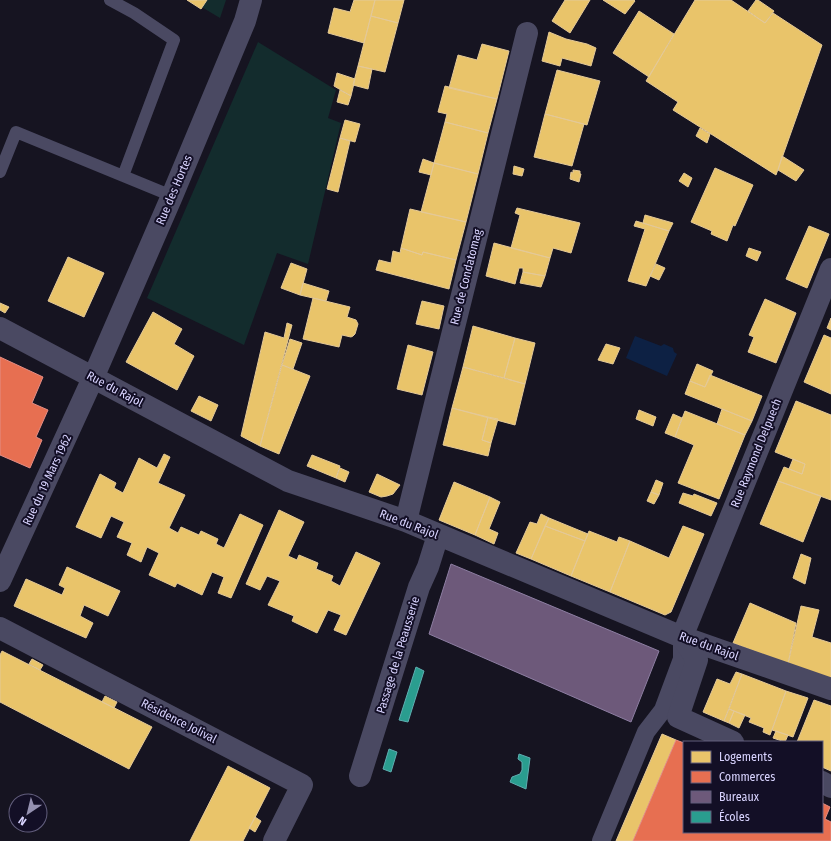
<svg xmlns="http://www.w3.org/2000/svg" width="831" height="841" font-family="'Fira Sans Condensed',sans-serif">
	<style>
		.green { fill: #132c2d }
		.water { fill: #0d2144 }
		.homes { fill: #e9c46a; stroke: #e4c997 }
		.shops { fill: #e76f51; stroke: #e38d85 }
		.offices { fill: #6d597a; stroke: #8d7ea2 }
		.schools { fill: #2a9d8f; stroke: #5eaeb1 }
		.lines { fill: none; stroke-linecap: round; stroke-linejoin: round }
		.service { stroke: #4a4962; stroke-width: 12 }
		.pedestrian { stroke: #4a4962; stroke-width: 18 }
		.minor { stroke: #4a4962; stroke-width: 22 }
		.labels { text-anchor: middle; stroke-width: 4; stroke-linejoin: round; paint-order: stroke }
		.street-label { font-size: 12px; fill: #d9d4ff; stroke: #130f26 }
	</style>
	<rect width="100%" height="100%" fill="#161421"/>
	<!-- green -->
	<path class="green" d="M190,0H226L220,18Z
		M258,42L336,90L328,118L341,123L308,264L277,253L244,345L147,298Z"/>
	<!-- water -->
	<path class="water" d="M635,336L661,346L664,344L673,348L674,352L677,354L667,376L626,358Z"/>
	<!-- homes -->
	<path class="homes" d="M187,0H207L201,9Z
		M354,0H375L364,43L328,33L334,8L350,12Z
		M375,0H404L398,23L371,16Z
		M565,0H590L570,33L552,21Z
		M603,0H634L635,1L625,14Z
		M695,0H731L765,23L773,13L822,45L776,175L673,110L678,102L646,81Z
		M756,0H758L774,11L765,23L748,11Z
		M639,11L674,34L649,77L613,53Z
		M371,16L398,23L385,72L358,66Z
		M549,32L566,39L587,44L596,48L591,66L562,58L560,66L542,61Z
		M482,44L509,51L497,99L449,88L458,55L477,60Z
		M358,66L372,69L368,89L353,85Z
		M557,70L600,81L587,125L545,114Z
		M337,73L355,79L351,96L334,86Z
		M445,86L497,99L488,133L445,122L447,114L438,112Z
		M340,90L351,96L348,105L337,102Z
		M545,114L584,124L572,166L534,157Z
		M345,120L360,124L355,142L340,138Z
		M445,122L488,133L478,174L434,163Z
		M700,128L710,134L707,143L696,136Z
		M340,138L350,141L338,192L327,189Z
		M782,156L804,170L796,181L778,170Z
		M423,159L434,163L431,175L419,172Z
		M434,163L478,174L466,222L421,212Z
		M514,166L524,169L522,176L513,174Z
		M715,168L753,185L735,226L733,225L727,241L711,234L712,231L691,222Z
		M573,170L580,171V174H581L579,182L570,179L571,172L573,173Z
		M684,173L692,178L688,187L679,181Z
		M517,208L580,223L571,253L553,248L550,258L511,248L520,215L515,213Z
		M410,209L466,222L456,260L423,252L422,255L401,248Z
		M645,215L673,223L669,231L643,223Z
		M636,221L669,231L646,286L628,281L645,229L634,226Z
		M809,226L829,234L807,288L786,279Z
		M494,243L550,258L545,276L523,272V268H519L515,284L486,276Z
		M401,248L422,255L423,252L456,260L449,289L376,270L379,260L391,263L393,251L400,253Z
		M749,248L761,252L757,261L746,256Z
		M68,257L104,273L84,317L48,301Z
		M291,263L307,269L300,295L281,288Z
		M656,264L665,268L659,280L650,276Z
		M523,272L545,276L541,287L520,283Z
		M303,283L329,291L326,301L300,295Z
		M313,298L350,307L347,317L356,320L358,324L355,334L353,336L351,337L342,335L339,347L303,339Z
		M765,299L796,313L776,363L748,352L754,337L749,335Z
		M422,301L444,306L439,329L416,324Z
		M0,303L9,307L5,313L0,310Z
		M153,312L182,329L174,344L194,356L177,390L126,362Z
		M831,318V330L827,328Z
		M287,323L292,325L260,446L241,436L265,332L284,338Z
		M473,326L515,338L504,378L463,367Z
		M824,335L831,338V394L804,382Z
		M515,338L535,343L525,384L504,378Z
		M290,339L302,343L293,369L282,365Z
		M606,344L620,348L613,364L598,360Z
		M408,345L433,352L422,395L397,389Z
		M697,364L713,371L705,387L690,381Z
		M282,365L310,376L279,454L260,446Z
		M463,367L525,384L515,425L452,408Z
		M710,375L762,396L752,421L685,394L690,381L705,387Z
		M199,396L218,405L211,421L191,411Z
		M796,401L831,415V500L778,481L784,467L802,474L805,464L775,452Z
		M452,408L488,417L482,440L491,443L488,456L443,445Z
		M722,409L752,421L745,435L717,424Z
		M639,410L656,417L653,426L636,419Z
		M685,411L745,435L719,499L678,483L694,445L675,437Z
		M673,414L682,418L675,437L665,433Z
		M488,417L498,419L491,443L482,440Z
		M164,454L170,457L158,483L185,495L169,528L178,533L181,527L199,535L201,531L218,539L216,544L224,548L240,514L263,525L231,598L218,593L224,577L212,572L202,595L177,583L175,587L149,575L159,553L147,547L141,562L127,555L132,543L117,537L124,522L111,516L101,538L76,527L100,474L116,483L114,488L123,493L139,458L157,468Z
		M312,455L340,466L336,478L307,466Z
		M793,459L805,464L802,474L789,469Z
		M340,468L349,472L345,482L336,478Z
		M377,474L400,485L393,494L387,496L381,497L369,492Z
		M656,480L663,483L659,495L651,492Z
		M778,481L821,496L803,542L760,524Z
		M454,482L490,497L475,535L439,520Z
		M651,492L659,495L654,504L647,501Z
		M683,493L693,496L694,494L717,503L711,516L679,503Z
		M490,497L500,502L489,529L498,533L494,544L475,535Z
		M279,510L304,522L288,556L297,560L299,555L318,563L316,569L333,576L331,581L340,586L356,552L380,563L346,635L334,630L341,615L328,610L317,633L292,621L294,616L268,605L280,581L267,576L260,590L246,584Z
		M541,514L549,518L531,559L516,553L530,522L537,524Z
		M549,518L588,534L585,541L545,526Z
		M545,526L585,541L571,576L531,559Z
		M683,526L704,534L671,612L665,615L610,592L630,541L669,558Z
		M589,531L617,542L619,537L630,541L610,592L571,576Z
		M801,554L811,558L805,584L793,578Z
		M67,567L120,591L108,616L84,605L80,616L93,623L86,638L14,606L26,579L62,595L65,588L59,585Z
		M750,603L796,623L788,664L733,643Z
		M801,606L819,610L812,637L831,643V679L788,664Z
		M2,651L152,727L129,769L0,702V655Z
		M32,659L43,665L40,670L29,664Z
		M736,672L742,674L724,721L703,712L717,679L730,684Z
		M742,674L786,691L770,735L763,732L764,728L749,722L751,718L729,709Z
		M786,691L808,698L793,737L772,730Z
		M105,696L117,702L114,708L102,702Z
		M814,700L831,706V771L822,767V742H797Z
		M729,709L734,711L729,723L724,721Z
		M734,711L745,715L739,728L729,723Z
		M776,731L788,735L785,742L773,738Z
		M662,734L676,740L633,841H616Z
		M228,766L270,788L243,841H190Z
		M255,817L261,821L255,832L249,828Z"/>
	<!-- shops -->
	<path class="shops" d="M0,357L43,377L32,403L48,410L36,437L42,440L30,468L0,455Z
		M676,740L684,743V832H822V803L830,807L825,819L831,822V841H633Z"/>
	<!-- offices -->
	<path class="offices" d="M451,564L659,651L631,722L429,634Z"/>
	<!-- schools -->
	<path class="schools" d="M416,667L424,671L408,722L399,720Z
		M389,749L397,752L391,772L383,769Z
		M519,754L530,758L526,789L510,782L512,777L520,774L522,770V762L518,759Z"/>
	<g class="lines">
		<!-- service -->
		<path class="service" d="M110,0L134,13L174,40L123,176
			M0,172L16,132L172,196"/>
		<!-- pedestrian -->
		<path class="pedestrian" d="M601,841L646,732L663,710L682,659V637"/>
		<!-- minor -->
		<path class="minor" d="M0,328L288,481L406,521L682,637L831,689
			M406,521L527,33
			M0,581L93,378L172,196L245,21L251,0
			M0,628L302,785L274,841
			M682,637L831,269
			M682,637L697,660L678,717L733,742
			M360,776L419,587L428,567L438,535
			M822,782L831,787"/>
	</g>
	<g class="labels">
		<!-- street labels -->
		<g class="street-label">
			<text transform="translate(174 190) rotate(-67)" y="4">Rue des Hortes</text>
			<text transform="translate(466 277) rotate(-76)" y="4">Rue de Condatomag</text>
			<text transform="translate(115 389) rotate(28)" y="4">Rue du Rajol</text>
			<text transform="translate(756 453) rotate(-68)" y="4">Rue Raymond Delpuech</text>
			<text transform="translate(47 480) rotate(-65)" y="4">Rue du 19 Mars 1962</text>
			<text transform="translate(409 524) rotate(21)" y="4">Rue du Rajol</text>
			<text transform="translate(709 646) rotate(20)" y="4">Rue du Rajol</text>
			<text transform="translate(398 655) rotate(-73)" y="4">Passage de la Peausserie</text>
			<text transform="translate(179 721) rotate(27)" y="4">Résidence Jolival</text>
		</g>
	</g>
	<!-- legend -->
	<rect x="683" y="741" width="140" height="92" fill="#130f26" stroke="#625e7d"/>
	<rect x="691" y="751" width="20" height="12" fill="#e9c46a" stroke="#625e7d"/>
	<text x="719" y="761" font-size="12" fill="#d9d4ff">Logements</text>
	<rect x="691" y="771" width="20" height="12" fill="#e76f51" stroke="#625e7d"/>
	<text x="719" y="781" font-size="12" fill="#d9d4ff">Commerces</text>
	<rect x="691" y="791" width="20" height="12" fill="#6d597a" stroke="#625e7d"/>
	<text x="719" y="801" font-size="12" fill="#d9d4ff">Bureaux</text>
	<rect x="691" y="811" width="20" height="12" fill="#2a9d8f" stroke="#625e7d"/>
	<text x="719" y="821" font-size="12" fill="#d9d4ff">Écoles</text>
	<!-- north arrow -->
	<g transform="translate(28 813) rotate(215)"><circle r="19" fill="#130f26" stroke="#625e7d"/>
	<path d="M0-3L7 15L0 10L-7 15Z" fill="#9591b1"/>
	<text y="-6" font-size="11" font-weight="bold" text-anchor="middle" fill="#d9d4ff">N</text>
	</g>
</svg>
